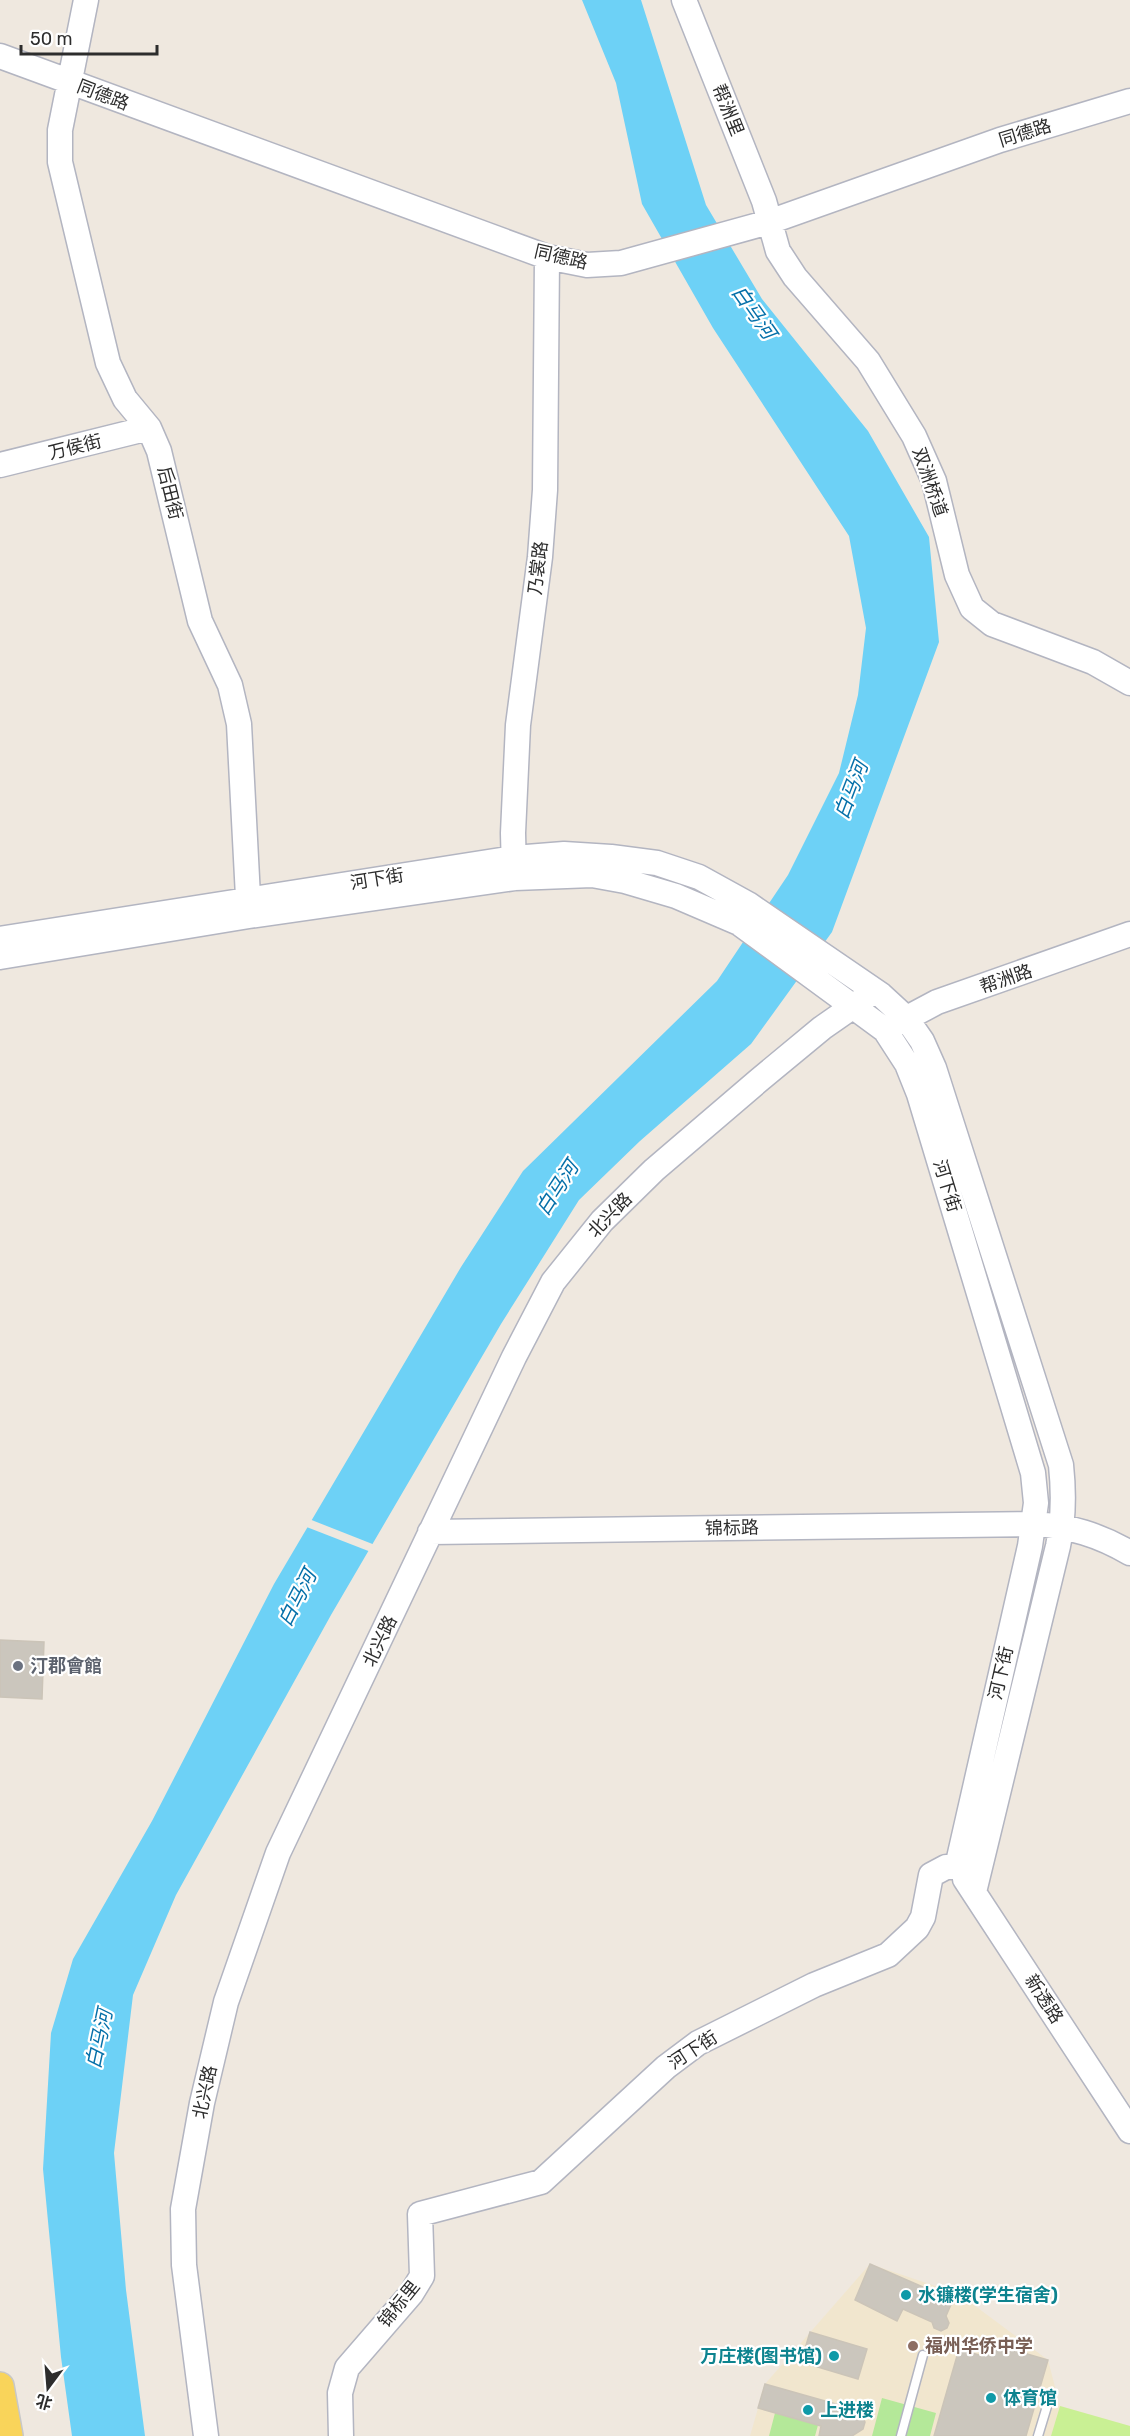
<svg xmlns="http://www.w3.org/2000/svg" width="1130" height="2436" font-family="Rubik,'Noto Sans SC',sans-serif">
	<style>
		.education { fill: #f1e6ce }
		.green { fill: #b4e899 }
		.pitch { fill: #c9f094 }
		.water { fill: #6dd1f6 }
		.pier { fill: #efe8df }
		.building { fill: #cbc6bd; stroke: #cbc4b8; stroke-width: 1.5 }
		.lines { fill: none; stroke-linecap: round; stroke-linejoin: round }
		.lane-casing { stroke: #b3b5c1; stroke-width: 11 }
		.secondary-casing { stroke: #b3b5c1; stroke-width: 27 }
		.primary-casing { stroke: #c8c8c8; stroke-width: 30 }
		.lane { stroke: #fff; stroke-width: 8 }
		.secondary { stroke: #fff; stroke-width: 24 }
		.primary { stroke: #f9d45a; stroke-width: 27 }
		.worship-dot { fill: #6b7280; stroke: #fff; stroke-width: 2 }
		.culture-dot { fill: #0f9aa8; stroke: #fff; stroke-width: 2 }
		.education-dot { fill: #8d6e63; stroke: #fff; stroke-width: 2 }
		.labels { text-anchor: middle; stroke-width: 4.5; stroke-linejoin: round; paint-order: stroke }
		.street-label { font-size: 18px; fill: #2d2d2d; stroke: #fff }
		.worship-label { font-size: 18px; font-weight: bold; fill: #5b616d; stroke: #fff; text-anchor: start }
		.culture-label { font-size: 18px; font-weight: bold; fill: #0d838f; stroke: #fff; text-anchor: start }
		.education-label { font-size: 18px; font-weight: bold; fill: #785e54; stroke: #fff; text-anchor: start }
		.water-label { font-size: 20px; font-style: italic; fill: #0570a9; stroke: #fff }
	</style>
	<rect width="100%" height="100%" fill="#efe8df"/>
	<!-- education -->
	<path class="education" d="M870,2264L959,2294L1048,2360L1060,2406L1130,2426V2436H750L765,2384Z"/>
	<!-- green -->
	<path class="green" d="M882,2398L936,2413L930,2436H872Z
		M775,2413L818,2425L815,2436H769Z"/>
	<!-- pitch -->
	<path class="pitch" d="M1060,2406L1130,2426V2436H1051Z"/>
	<!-- water -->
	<path class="water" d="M582,0H641L706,205L762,299L868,431L929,537L939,642L832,932L751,1044L640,1141L579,1200L501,1324L331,1615L176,1895L133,1995L114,2153L126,2290L145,2436H72L61,2357L43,2169L51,2033L73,1959L152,1821L274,1584L461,1267L523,1171L717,981L788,875L839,773L858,695L866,628L849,536L713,328L642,204L616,83Z"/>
	<!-- pier -->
	<path class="pier" d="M309,1519L375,1545L371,1552L304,1526Z"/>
	<!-- building -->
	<path class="building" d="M0,1640L44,1642L42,1699L0,1697Z
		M870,2264L953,2300L946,2316L949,2323L947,2328L941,2331L934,2328L932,2322L903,2309L897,2321L855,2300Z
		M810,2332L867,2349L858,2379L801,2362Z
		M986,2342L1048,2360L1026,2436H934L959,2349L982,2356Z
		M765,2384L860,2411L865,2422L863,2429L852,2436H819L821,2426L758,2408Z"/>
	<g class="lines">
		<!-- lane casing -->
		<g class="lane-casing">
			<path id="lane" d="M901,2436L923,2355
				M1038,2436L1048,2403"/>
		</g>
		<!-- secondary casing -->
		<g class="secondary-casing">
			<path id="secondary" d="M86,0L60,130V162L108,363L125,399L149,428L159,451L200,621L230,685L239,724L249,916
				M684,0L764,201L778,251L795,277L868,361L914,436L934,481L957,575L972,608L992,624L1093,662L1130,683
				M0,56L547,257L587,265L621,263L769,222L1000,140L1130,101
				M0,465L149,428
				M514,873L513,833L518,725L540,557L545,490L547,257
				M0,939L514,858L564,854L611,857L657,863L699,877L748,904L881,995L906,1018L922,1041L934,1068L1061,1465C1064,1493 1064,1518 1058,1546L974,1892
				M0,957L249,916L515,878L592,875L625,881L676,896L739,923L885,1030L907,1064L919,1094L1033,1473L1036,1503L1030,1546L957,1867
				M892,1026L937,1002L1130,934
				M430,1532L1034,1524C1070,1526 1099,1535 1130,1553
				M965,1879L1130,2131
				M206,2436L184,2265L183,2209L202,2103L226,2002L278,1853L514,1357L553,1282L602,1221L654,1170L758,1081L822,1028L865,998
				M341,2436L340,2393L347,2368L411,2294L422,2276L420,2214L541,2182L666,2067L698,2043L814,1985L888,1955L917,1928L923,1917L931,1875L946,1867H957"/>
		</g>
		<!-- primary casing -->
		<g class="primary-casing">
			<path id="primary" d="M0,2386L9,2436"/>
		</g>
		<!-- lane -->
		<use href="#lane" class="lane"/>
		<!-- secondary -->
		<use href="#secondary" class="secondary"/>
		<!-- primary -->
		<use href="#primary" class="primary"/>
	</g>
	<!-- markers -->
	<circle class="worship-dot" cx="18" cy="1666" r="6"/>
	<g class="culture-dot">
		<circle cx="906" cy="2295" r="6"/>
		<circle cx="834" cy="2356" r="6"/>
		<circle cx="991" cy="2398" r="6"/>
		<circle cx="808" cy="2410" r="6"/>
	</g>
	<circle class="education-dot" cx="913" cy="2346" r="6"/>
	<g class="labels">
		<!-- street labels -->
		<g class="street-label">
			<text transform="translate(103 95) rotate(21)" y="6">同德路</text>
			<text transform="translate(728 110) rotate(68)" y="6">帮洲里</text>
			<text transform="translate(1025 133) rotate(-17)" y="6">同德路</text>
			<text transform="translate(561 257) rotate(13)" y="6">同德路</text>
			<text transform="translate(75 447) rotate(-14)" y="6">万侯街</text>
			<text transform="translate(930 482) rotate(71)" y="6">双洲桥道</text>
			<text transform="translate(170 493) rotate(76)" y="6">后田街</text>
			<text transform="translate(538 568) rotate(-83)" y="6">乃裳路</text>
			<text transform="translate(377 879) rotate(-9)" y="6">河下街</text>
			<text transform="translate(1006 979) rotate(-19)" y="6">帮洲路</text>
			<text transform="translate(947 1186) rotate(73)" y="6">河下街</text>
			<text transform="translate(610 1215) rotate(-46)" y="6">北兴路</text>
			<text transform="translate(732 1528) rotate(-1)" y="6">锦标路</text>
			<text transform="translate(380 1641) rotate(-64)" y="6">北兴路</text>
			<text transform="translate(1001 1673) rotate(-77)" y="6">河下街</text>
			<text transform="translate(1044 1999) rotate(57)" y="6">新透路</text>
			<text transform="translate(693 2050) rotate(-33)" y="6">河下街</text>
			<text transform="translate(205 2092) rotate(-78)" y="6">北兴路</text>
			<text transform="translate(399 2304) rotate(-51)" y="6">锦标里</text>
		</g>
		<!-- worship labels -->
		<g class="worship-label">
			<text x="30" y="1672">汀郡會館</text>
		</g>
		<!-- culture labels -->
		<g class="culture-label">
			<text x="918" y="2301">水镰楼(学生宿舍)</text>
			<text x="822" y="2362" text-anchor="end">万庄楼(图书馆)</text>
			<text x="1003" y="2404">体育馆</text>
			<text x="820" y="2416">上进楼</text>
		</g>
		<!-- education labels -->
		<g class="education-label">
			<text x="925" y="2352">福州华侨中学</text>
		</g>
		<!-- water labels -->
		<g class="water-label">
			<text transform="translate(754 312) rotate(55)" y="7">白马河</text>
			<text transform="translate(851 790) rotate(-69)" y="7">白马河</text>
			<text transform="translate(557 1188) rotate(-57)" y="7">白马河</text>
			<text transform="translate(297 1598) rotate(-63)" y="7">白马河</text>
			<text transform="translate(99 2039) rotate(-78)" y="7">白马河</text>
		</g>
	</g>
	<!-- north arrow -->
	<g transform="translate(48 2388) rotate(196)" stroke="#ffffff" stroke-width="4.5" paint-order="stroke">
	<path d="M0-4.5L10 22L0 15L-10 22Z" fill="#2d2d2d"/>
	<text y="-9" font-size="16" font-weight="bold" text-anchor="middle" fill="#2d2d2d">北</text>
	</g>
	<!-- scale -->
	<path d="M21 45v9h136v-9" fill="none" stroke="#2d2d2d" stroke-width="3"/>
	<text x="30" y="45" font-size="18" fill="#2d2d2d" stroke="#ffffff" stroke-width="4.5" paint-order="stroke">50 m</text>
</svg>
